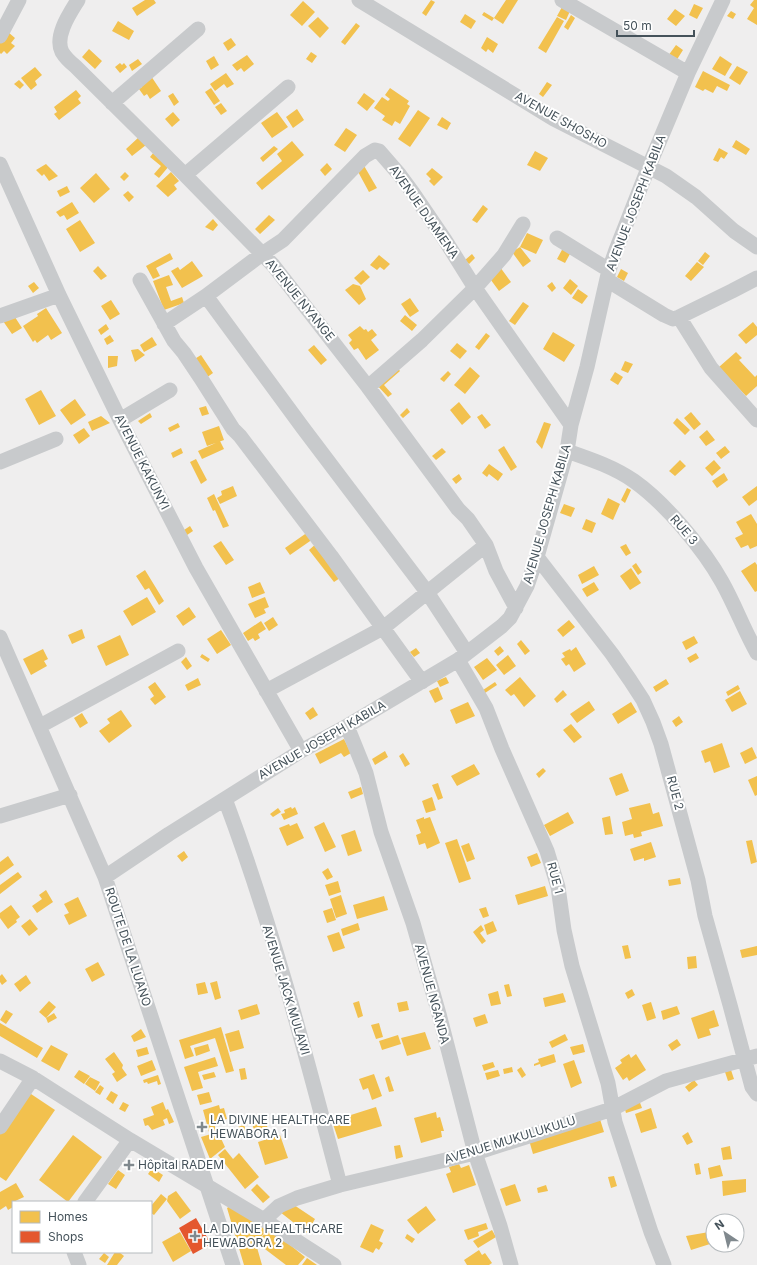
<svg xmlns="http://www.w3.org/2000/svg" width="757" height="1265" font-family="Inter,sans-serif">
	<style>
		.homes { fill: #f2c14e }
		.shops { fill: #e4572e }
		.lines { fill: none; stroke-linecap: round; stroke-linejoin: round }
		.minor { stroke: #c8cacc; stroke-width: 15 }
		.poi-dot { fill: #80898e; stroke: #fff; stroke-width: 1.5 }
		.labels { text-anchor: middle; stroke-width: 4; stroke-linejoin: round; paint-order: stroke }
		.street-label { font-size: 12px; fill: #45525a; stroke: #fff }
		.poi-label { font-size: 12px; fill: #45525a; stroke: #fff; text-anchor: start }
	</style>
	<rect width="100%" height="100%" fill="#efeeee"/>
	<!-- homes -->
	<path class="homes" d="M145,0H154L156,3L137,16L132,8Z
		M431,0L435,2L426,16L422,13Z
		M506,0H518L503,24L494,18Z
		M754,0H757V25L747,19L754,8L750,5Z
		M303,1L315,12L302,26L290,15Z
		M694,4L703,8L697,19L689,15Z
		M562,7L570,11L566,20L557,16Z
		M675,9L685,16L676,26L667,19Z
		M731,11L736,14L733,19L727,16Z
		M484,12L494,18L492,21L482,15Z
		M465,14L476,21L471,29L460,22Z
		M571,15L575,18L568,30L564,27Z
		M318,17L329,28L320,38L308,26Z
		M557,17L564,21L546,53L538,48Z
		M118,21L134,31L129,40L112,31Z
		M356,23L360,26L345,45L341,42Z
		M8,32L15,38L11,43L15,46L7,54L4,51L1,54L0,53V41Z
		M487,37L498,44L493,53L488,49L486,52L481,48Z
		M231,38L236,45L228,51L223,43Z
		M676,45L683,50L676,61L668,56Z
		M89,49L102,61L95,69L82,57Z
		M311,52L317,56L312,63L306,59Z
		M247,55L254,64L244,72L241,68L237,71L232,65Z
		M214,56L219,65L211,70L206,61Z
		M720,56L732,64L725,76L712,69Z
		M138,59L142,64L132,71L129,65Z
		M120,63L122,65L124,63L127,67L120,73L115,67Z
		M737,66L748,72L740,85L729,78Z
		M35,67L42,75L35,81L37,85L31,90L21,78Z
		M703,71L730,85L727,91L717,86L713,93L705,89L703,91L695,87Z
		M226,73L234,84L227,88L224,84L215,91L210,84Z
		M151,76L161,91L150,99L147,94L144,96L139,89L142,87L140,84Z
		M19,80L24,85L20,89L14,84Z
		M547,82L552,85L543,97L539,94Z
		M211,88L220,101L214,105L205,92Z
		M390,88L409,101L407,104L410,106L400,124L395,121L392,126L382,120L385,116L374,108L382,97L388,101L390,99L385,95Z
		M76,90L81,96L78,99L81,103L59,120L54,114L57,112L54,107Z
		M173,93L179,102L174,106L168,96Z
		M364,93L375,101L367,111L357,103Z
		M221,103L227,111L221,115L215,107Z
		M297,109L304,120L293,128L286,117Z
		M418,110L430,118L410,147L398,139Z
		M173,112L180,120L172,127L165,119Z
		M277,112L288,127L272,138L261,123Z
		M442,117L451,123L447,130L437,125Z
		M346,128L357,135L345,152L334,145Z
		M139,137L146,145L132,156L126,149Z
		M736,140L750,149L746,155L732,147Z
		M292,141L304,155L262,190L256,183L282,161L277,154Z
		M274,146L278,149L263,162L260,158Z
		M719,148L728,153L724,159L721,157L718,162L713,160Z
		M535,151L548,158L540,171L527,165Z
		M154,152L169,166L159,178L154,174L161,166L150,157Z
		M327,163L332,169L325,176L320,170Z
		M46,164L58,176L49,181L44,174L42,176L36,170Z
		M363,164L377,188L369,192L356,168Z
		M432,168L443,177L434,186L429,181L431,179L426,174Z
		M125,172L129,176L124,181L120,177Z
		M171,172L179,181L174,185L177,189L168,197L156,186Z
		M96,173L110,189L94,203L80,188Z
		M67,186L70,192L60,197L57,191Z
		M128,191L134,197L129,202L123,195Z
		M72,202L79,213L67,220L64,215L60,217L56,212Z
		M483,205L488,209L477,223L472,220Z
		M269,215L275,220L260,234L255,229Z
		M213,219L218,225L213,231L205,227Z
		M80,220L95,243L80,252L66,229Z
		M527,233L543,240L536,254L520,247L531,261L523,267L512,252L520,247Z
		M563,248L571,252L565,263L557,259Z
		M705,252L710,256L703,265L698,261Z
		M170,253L173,259L156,268L160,276L153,279L146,266Z
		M472,254L475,258L469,264L465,260Z
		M379,255L390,264L384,270L380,267L377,270L370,265Z
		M192,261L203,276L182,288L171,271L178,267L180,270Z
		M697,262L704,267L691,281L685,276Z
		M98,266L107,276L101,280L93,271Z
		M500,267L511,282L499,291L488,276Z
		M621,269L628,273L624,281L617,277Z
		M363,270L370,277L361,285L354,278Z
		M169,275L173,285L166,287L171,301L182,297L184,303L164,310L153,281Z
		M570,279L578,286L571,295L563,288Z
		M34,282L39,288L33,293L28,286Z
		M552,282L556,288L552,292L547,286Z
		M353,284L360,286L366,299L359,305L345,290Z
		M578,289L588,296L582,304L572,298Z
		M410,298L419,311L410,317L401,304Z
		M111,300L120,314L110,320L101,306Z
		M523,302L529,306L515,325L509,321Z
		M46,308L62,333L51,340L48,335L37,343L35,340L33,342L23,326L38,316L37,314Z
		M13,314L22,328L12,334L3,321Z
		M405,315L417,325L412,331L400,321Z
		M753,322L757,327V335L746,344L738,335Z
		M106,324L109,329L101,335L98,330Z
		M360,326L364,330L366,329L368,332L372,329L377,335L371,340L379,350L366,360L358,348L354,350L349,343L352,340L348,335Z
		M553,332L575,345L564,362L543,349Z
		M486,333L490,336L479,350L475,347Z
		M110,335L114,341L107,345L104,339Z
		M152,337L157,345L144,352L140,345Z
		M457,343L467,351L460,359L450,351Z
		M314,345L327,360L321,365L308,350Z
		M138,349L145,355L135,362L131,350Z
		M736,352L742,358L739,360L755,377L757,375V386L746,396L719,367Z
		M201,355L213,373L206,378L193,360Z
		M108,356H118L117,366L108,368Z
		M625,361L633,364L628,373L621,370Z
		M395,365L400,371L384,385L392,394L388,397L375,383Z
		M470,367L480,376L465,394L454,385Z
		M448,371L451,374L444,382L440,379Z
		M615,372L623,377L618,385L610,380Z
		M41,390L56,416L39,425L25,399Z
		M75,399L86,415L71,425L60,410Z
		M459,402L471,417L462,425L450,410Z
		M206,406L209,414L202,416L199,408Z
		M407,408L410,412L403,418L400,415Z
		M691,412L701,424L694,430L684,418Z
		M150,413L152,417L141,424L138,421Z
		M482,414L491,425L485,429L477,417Z
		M101,416L110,423L92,431L88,422Z
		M677,418L690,430L685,435L673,423Z
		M544,422L551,424L542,449L536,442Z
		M178,423L180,427L170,432L168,428Z
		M219,426L224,440L207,446L202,432Z
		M84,428L90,436L79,444L73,435Z
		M707,430L715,440L706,446L699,437Z
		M220,441L224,449L202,459L198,451Z
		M504,446L517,467L511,471L498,450Z
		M725,446L730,452L721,459L716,453Z
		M181,448L183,453L173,458L171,453Z
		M442,448L446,452L436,460L432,456Z
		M196,459L207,480L201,484L190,462Z
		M680,460L686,466L675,476L669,471Z
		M714,460L721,468L712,476L705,468Z
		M489,464L503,474L498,481L489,474L487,477L482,473Z
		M724,473L728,480L717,488L712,481Z
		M459,474L462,479L456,484L452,479Z
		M233,486L237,496L220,504L217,498L222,495L221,491Z
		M757,486V500L749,506L742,497Z
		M627,488L631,490L625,503L621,500Z
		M214,494L229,526L223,528L215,510L213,511L207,498Z
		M608,498L620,504L613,520L601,514Z
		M564,504L575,508L571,517L560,513Z
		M751,514L757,524V546L750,549L748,545L741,548L735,538L743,534L736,522Z
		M586,519L596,523L592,533L582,529Z
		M190,526L193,531L187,535L184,530Z
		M308,532L313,539L290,555L285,548Z
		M221,541L234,560L226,565L213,546Z
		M317,543L343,576L334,582L309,550Z
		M626,544L631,553L626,556L620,547Z
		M755,562L757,565V591L755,592L741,571Z
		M636,563L642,572L638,575L632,566Z
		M594,566L599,575L582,584L578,575Z
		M631,568L641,583L630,590L620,576Z
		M145,570L164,601L159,605L149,588L145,590L136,576Z
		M260,582L265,593L252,598L248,587Z
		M594,582L599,590L587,597L582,589Z
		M147,597L156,612L132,626L123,611Z
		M265,597L269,607L264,609L266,613L255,618L248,604Z
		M189,607L196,617L183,626L176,616Z
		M273,617L278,625L269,631L264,623Z
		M569,620L575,627L563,637L557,630Z
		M261,621L266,629L258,634L260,638L255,641L253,638L248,641L243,633Z
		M82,629L85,638L72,644L68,635Z
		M221,630L231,645L217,654L207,639Z
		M120,635L129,655L106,666L97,646Z
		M694,636L698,643L686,650L682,642Z
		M521,640L530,651L525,655L517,644Z
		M500,646L504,651L498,656L494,651Z
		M576,647L586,664L574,672L569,664L566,666L561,659L565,657L562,653L570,649L571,651Z
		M416,648L420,653L414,657L410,652Z
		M43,649L48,659L44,661L47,666L31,675L23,659Z
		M696,653L699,658L690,663L687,658Z
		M202,654L210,659L208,662L200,657Z
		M508,655L516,666L504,675L496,665Z
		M186,657L192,666L187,670L181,662Z
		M487,658L497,670L483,680L474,667Z
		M446,677L449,683L440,687L437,681Z
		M520,677L536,696L524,707L514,694L511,696L505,690Z
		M198,678L201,685L188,691L185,685Z
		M666,679L669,684L656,692L653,687Z
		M155,682L166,697L155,705L150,699L154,696L148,687Z
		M495,682L497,685L485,693L483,690Z
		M738,685L740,689L728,696L726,692Z
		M438,687L443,699L435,703L429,691Z
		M563,690L567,695L557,703L554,699Z
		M740,691L747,704L732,712L725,700Z
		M589,701L595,710L577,723L570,714Z
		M468,702L475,716L456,724L450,710Z
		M631,702L637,712L618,724L612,714Z
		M313,707L318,715L310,720L305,713Z
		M121,710L132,726L109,743L99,731L110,723L107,719Z
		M82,713L88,723L80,728L74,718Z
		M679,716L683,722L676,727L672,721Z
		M571,724L582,737L574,743L563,730Z
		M344,739L351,753L344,757L341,753L320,764L315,754Z
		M722,743L730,767L714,773L710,761L705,763L701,751Z
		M752,747L757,758L745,764L740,753Z
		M385,751L388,757L375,765L372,759Z
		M403,753L410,764L405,767L399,756Z
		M474,764L480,774L457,786L451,776Z
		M543,768L546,771L539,778L536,774Z
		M622,773L629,791L616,796L609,778Z
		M757,776V795L755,796L748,780Z
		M438,783L443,798L438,800L432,785Z
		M361,787L363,794L351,799L348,792Z
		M432,797L436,810L426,813L422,801Z
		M650,803L653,814L659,812L663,826L641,832L642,836L634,838L633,834L625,836L622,822L632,819L629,808Z
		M291,807L292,809L295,807L298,814L284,820L281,814L285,813L284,810Z
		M278,808L281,812L273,817L270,814Z
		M568,812L574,823L550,836L544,825Z
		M610,816L613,834L605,835L602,818Z
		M424,817V819L430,817L440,843L427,849L425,843L419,845L416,835L421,833L416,820Z
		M324,822L336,847L325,852L314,827Z
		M297,823L304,838L287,846L279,828L289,824L290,826Z
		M355,830L362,851L348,856L341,835Z
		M457,839L471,879L459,883L445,843Z
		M752,840L757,862L751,864L746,841Z
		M651,842L656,857L644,861V858L634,861L630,849Z
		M469,843L475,859L467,862L461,846Z
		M184,851L188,857L182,862L177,856Z
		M537,853L541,863L531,867L527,857Z
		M8,856L14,865L0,875V862Z
		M328,868L333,877L327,880L322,872Z
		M18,872L22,877L0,894V885Z
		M680,878L681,884L669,886L668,880Z
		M338,881L341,892L329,896L325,885Z
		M545,886L548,896L518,905L515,895Z
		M46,890L53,902L37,913L32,906L42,899L39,895Z
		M341,895L347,914L336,918L330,899Z
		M384,896L388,910L357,919L353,905Z
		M78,897L87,916L69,925L64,915L69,913L64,904Z
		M11,905L20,917L16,920L17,922L8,929L0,918V913Z
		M486,907L489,916L483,918L479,909Z
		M332,908L336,920L327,923L323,911Z
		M30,919L38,929L29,936L21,926Z
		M493,921L497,931L487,935L484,925Z
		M358,923L360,930L343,936L341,929Z
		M481,925L484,930L480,933L486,941L482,944L473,932Z
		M339,932L345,948L333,952L327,936Z
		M628,945L631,958L625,959L622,946Z
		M757,946V955L742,958L740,950Z
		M696,956L697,968L688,969L687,957Z
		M98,962L105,975L92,982L85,969Z
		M2,974L7,981L2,985L0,982V976Z
		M26,975L31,983L20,992L14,984Z
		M217,981L221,998L215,1000L210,983Z
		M205,982L208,993L198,995L196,984Z
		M509,984L512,996L507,997L504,985Z
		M632,989L635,995L628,999L625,993Z
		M498,991L501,1004L491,1006L488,994Z
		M563,993L566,1002L545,1007L543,998Z
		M49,1001L56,1007L46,1018L39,1012Z
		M359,1001L363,1016L358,1018L353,1003Z
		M407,1001L409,1010L399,1012L397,1003Z
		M651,1002L656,1018L647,1021L642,1005Z
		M257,1004L260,1014L241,1020L238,1010Z
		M677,1006L680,1014L663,1020L661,1011Z
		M6,1010L13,1014L6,1024L0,1020Z
		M714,1010L719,1026L709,1029L711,1035L698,1039L691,1018Z
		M54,1013L57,1018L48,1023L46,1018Z
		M485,1014L488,1023L476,1027L473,1018Z
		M0,1023L43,1048L37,1058L0,1036Z
		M379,1023L383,1037L376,1039L371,1025Z
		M221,1027L234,1071L226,1073L215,1038L190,1046L194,1056L185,1059L179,1040Z
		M141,1029L146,1037L134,1042L131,1036Z
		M239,1030L244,1048L230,1052L225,1034Z
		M425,1032L431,1049L407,1056L401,1038Z
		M565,1034L568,1040L552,1048L549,1042Z
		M398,1035L401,1044L382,1050L379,1041Z
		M677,1039L681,1045L672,1051L668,1045Z
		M208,1044L210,1051L196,1056L194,1048Z
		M583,1044L585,1052L573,1055L570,1047Z
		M51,1045L68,1054L59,1071L41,1061Z
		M147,1047L149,1054L138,1057L136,1050Z
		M114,1052L123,1065L122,1068L127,1075L117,1082L112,1074L115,1072L105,1059Z
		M554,1054L556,1062L541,1067L540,1064L534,1066V1064L539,1062L538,1059Z
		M629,1054L631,1058L636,1054L646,1070L629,1081L627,1077L623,1080L615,1068L622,1063L620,1060Z
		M215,1057L218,1066L198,1072L203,1088L192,1091L184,1067Z
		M152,1060L156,1070L141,1076L137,1066Z
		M574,1060L582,1083L571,1088L563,1064Z
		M493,1062L495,1067L484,1071L482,1065Z
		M512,1067L513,1072L504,1074L503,1069Z
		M521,1067L526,1075L522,1078L517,1070Z
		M245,1068L247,1079L241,1080L239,1069Z
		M79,1070L90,1076L84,1084L74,1077Z
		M498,1070L500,1076L487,1080L485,1073Z
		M731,1070L734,1079L728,1081L725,1072Z
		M214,1072L216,1077L204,1080L202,1075Z
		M374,1074L382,1096L372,1100L368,1088L363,1090L359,1079Z
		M158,1075L161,1084L158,1085L157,1081L148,1084L147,1082L144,1083L143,1080Z
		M389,1076L394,1091L389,1092L385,1078Z
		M90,1077L100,1082L95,1091L85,1084Z
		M694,1080L698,1085L689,1092L685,1087Z
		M100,1085L104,1088L100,1095L95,1092Z
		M111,1091L118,1095L113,1104L106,1099Z
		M28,1092L55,1110L6,1181L0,1177V1133Z
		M209,1092L212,1102L200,1105L197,1095Z
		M639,1100L642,1108L626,1113L624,1106Z
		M123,1102L129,1105L125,1112L119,1109Z
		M163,1102L166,1110L168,1109L174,1122L169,1124L167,1118L163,1120L165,1125L152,1130L148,1125L145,1126L143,1119L154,1115L151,1107Z
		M219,1105L220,1109L224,1108L227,1119L214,1123L216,1130L209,1132L203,1110Z
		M376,1107L382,1126L338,1139L332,1121Z
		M651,1108L657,1128L641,1133L635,1114Z
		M436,1112L437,1118L440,1117L444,1131H441L442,1137L421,1143L414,1118Z
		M263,1113L268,1129L255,1133L250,1117Z
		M599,1116L604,1132L533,1154L529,1140Z
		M244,1125L248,1136L242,1138L238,1127Z
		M218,1132L225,1147L210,1159L201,1137Z
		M688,1132L693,1142L687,1145L682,1136Z
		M73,1135L102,1157L68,1202L39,1180Z
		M280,1135L288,1158L265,1165L258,1142Z
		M400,1145L403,1157L396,1159L394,1146Z
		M730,1146L732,1159L723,1160L721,1148Z
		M225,1149L233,1159L239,1153L259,1177L245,1189L218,1155Z
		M699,1163L701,1174L696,1175L694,1164Z
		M459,1164L461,1168L469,1165L476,1185L453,1193L446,1174L451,1172L449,1167Z
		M720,1165L723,1176L710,1179L708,1168Z
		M152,1168L163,1175L159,1182L148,1174Z
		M118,1170L125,1175L116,1189L108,1184Z
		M614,1176L617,1186L611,1188L608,1177Z
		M746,1179V1192L723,1196L722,1181Z
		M16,1183L24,1197L13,1202V1207L8,1210L6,1206L0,1210V1192Z
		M257,1184L270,1197L263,1203L251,1190Z
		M515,1184L521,1201L506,1206L500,1189Z
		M546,1185L548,1191L538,1193L537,1188Z
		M176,1191L191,1211L180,1219L167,1201L168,1196Z
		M161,1194L167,1199L154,1215L151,1213V1206Z
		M233,1204L267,1229L256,1244L262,1265H244L227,1208Z
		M294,1205L315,1219L307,1233L280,1212Z
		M426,1206L436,1220L418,1234L407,1220Z
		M486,1223L488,1229L478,1232L479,1236L468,1240L464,1230Z
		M371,1224L384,1230L379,1241L383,1243L379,1250L376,1248L373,1253L360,1247Z
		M269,1228L305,1257L298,1265H286L257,1243Z
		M492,1230L496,1237L478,1248L473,1241Z
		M180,1232L191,1251L173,1262L162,1242Z
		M709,1232L710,1244L691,1250L686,1236Z
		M407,1234L415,1239L412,1243L405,1238Z
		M479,1250L482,1255L485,1253L492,1263L489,1265H467L464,1260Z
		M115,1252H119L124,1256L117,1265H107Z
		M104,1253L109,1257L105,1263L99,1259Z
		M307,1258L317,1265H302Z"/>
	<!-- shops -->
	<path class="shops" d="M196,1218L211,1244L193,1254L179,1228Z"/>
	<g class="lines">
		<!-- minor -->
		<path class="minor" d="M78,0C70,13 54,36 62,52C65,57 70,62 75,66L185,175L273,265L368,387L458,509L468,519L486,545L496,571L516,608
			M359,0L554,119L666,176L696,197L734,231L757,247
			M562,0L688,73
			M0,36L19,0
			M112,103L198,29
			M0,164L59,295L120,420L196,568L301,751
			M185,175L288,87
			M557,238L609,270
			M140,280L174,341L184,353L200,377L233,429L240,436L331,556L422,682
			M607,280L664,315L673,319L679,317L732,291L757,278
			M206,296L303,428L427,592L467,653
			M0,316L59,295
			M679,317L711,368L757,420
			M164,324L206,296L262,254L283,240L365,156L375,150L379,151L399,174L413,193L445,240L475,288L571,425
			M368,387L422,340L475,288L504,255L523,224
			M120,420L170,390
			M567,451C590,459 614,467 634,481C665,503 703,548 722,582C735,605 744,630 757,653
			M0,462L56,439
			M537,557L612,654L630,680L643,700L653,722L661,744L698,880L705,916L730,1005L752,1087L757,1094
			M0,637L105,877L233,1265
			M458,660L486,708L502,749L547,851L558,887L564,930L572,966L608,1083L615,1122L651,1232L664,1265
			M266,691L383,628L486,545
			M40,726L178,651
			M347,726L366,773L381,832L413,923L439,1014L475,1153L500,1226L511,1265
			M225,799C272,924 306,1055 340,1185
			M0,816L70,795
			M105,877L169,834L301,751L347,726L458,660L502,626L510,618L527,586L537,557L567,451L571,425L587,367L609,270L616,250L649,166L688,73L723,0
			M0,1061L33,1078L130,1140L264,1220L334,1265
			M0,1127L33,1078
			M85,1202L130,1140
			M264,1220L279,1206L297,1198L340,1185L475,1153L532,1135L612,1109L666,1081L757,1056
			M74,1252L79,1265"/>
	</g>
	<!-- markers -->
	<g class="poi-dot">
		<path d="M200 1121h4v4h4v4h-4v4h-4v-4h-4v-4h4z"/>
		<path d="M127 1159h4v4h4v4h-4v4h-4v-4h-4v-4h4z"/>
		<path d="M193 1230h4v4h4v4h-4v4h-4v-4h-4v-4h4z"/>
	</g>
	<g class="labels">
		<!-- street labels -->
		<g class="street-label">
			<text transform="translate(561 120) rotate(29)" y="4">AVENUE SHOSHO</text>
			<text transform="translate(636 203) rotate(-69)" y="4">AVENUE JOSEPH KABILA</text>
			<text transform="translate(424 212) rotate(55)" y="4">AVENUE DJAMENA</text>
			<text transform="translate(300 300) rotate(51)" y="4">AVENUE NYANGE</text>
			<text transform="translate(142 462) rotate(63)" y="4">AVENUE KAKUNYI</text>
			<text transform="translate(547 514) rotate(-74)" y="4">AVENUE JOSEPH KABILA</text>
			<text transform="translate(684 530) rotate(49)" y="4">RUE 3</text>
			<text transform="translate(322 740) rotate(-30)" y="4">AVENUE JOSEPH KABILA</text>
			<text transform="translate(675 793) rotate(75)" y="4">RUE 2</text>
			<text transform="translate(555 878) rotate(75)" y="4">RUE 1</text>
			<text transform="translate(128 947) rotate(72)" y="4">ROUTE DE LA LUANO</text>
			<text transform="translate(286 990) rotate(73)" y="4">AVENUE JACK MULAWI</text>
			<text transform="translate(432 994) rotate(75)" y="4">AVENUE NGANDA</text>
			<text transform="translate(510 1140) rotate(-17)" y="4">AVENUE MUKULUKULU</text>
		</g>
		<!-- poi labels -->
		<g class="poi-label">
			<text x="210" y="1124">LA DIVINE HEALTHCARE<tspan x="210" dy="14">HEWABORA 1</tspan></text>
			<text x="138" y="1169">Hôpital RADEM</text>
			<text x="203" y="1233">LA DIVINE HEALTHCARE<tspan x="203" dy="14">HEWABORA 2</tspan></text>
		</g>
	</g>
	<!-- legend -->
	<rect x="12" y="1201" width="140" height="52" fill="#ffffff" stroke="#b5babd"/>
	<rect x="20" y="1211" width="20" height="12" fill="#f2c14e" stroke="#b5babd"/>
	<text x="48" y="1221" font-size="12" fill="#45525a">Homes</text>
	<rect x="20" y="1231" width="20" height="12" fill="#e4572e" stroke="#b5babd"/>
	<text x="48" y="1241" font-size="12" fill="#45525a">Shops</text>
	<!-- north arrow -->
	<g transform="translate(725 1233) rotate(325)"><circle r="19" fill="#ffffff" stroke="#b5babd"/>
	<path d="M0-3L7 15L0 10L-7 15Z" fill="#80898e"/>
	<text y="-6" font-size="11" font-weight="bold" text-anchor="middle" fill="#45525a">N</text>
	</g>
	<!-- scale -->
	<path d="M617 30v6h77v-6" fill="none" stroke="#45525a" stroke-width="2"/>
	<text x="623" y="30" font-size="12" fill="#45525a" stroke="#ffffff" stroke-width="3" paint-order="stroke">50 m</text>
</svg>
